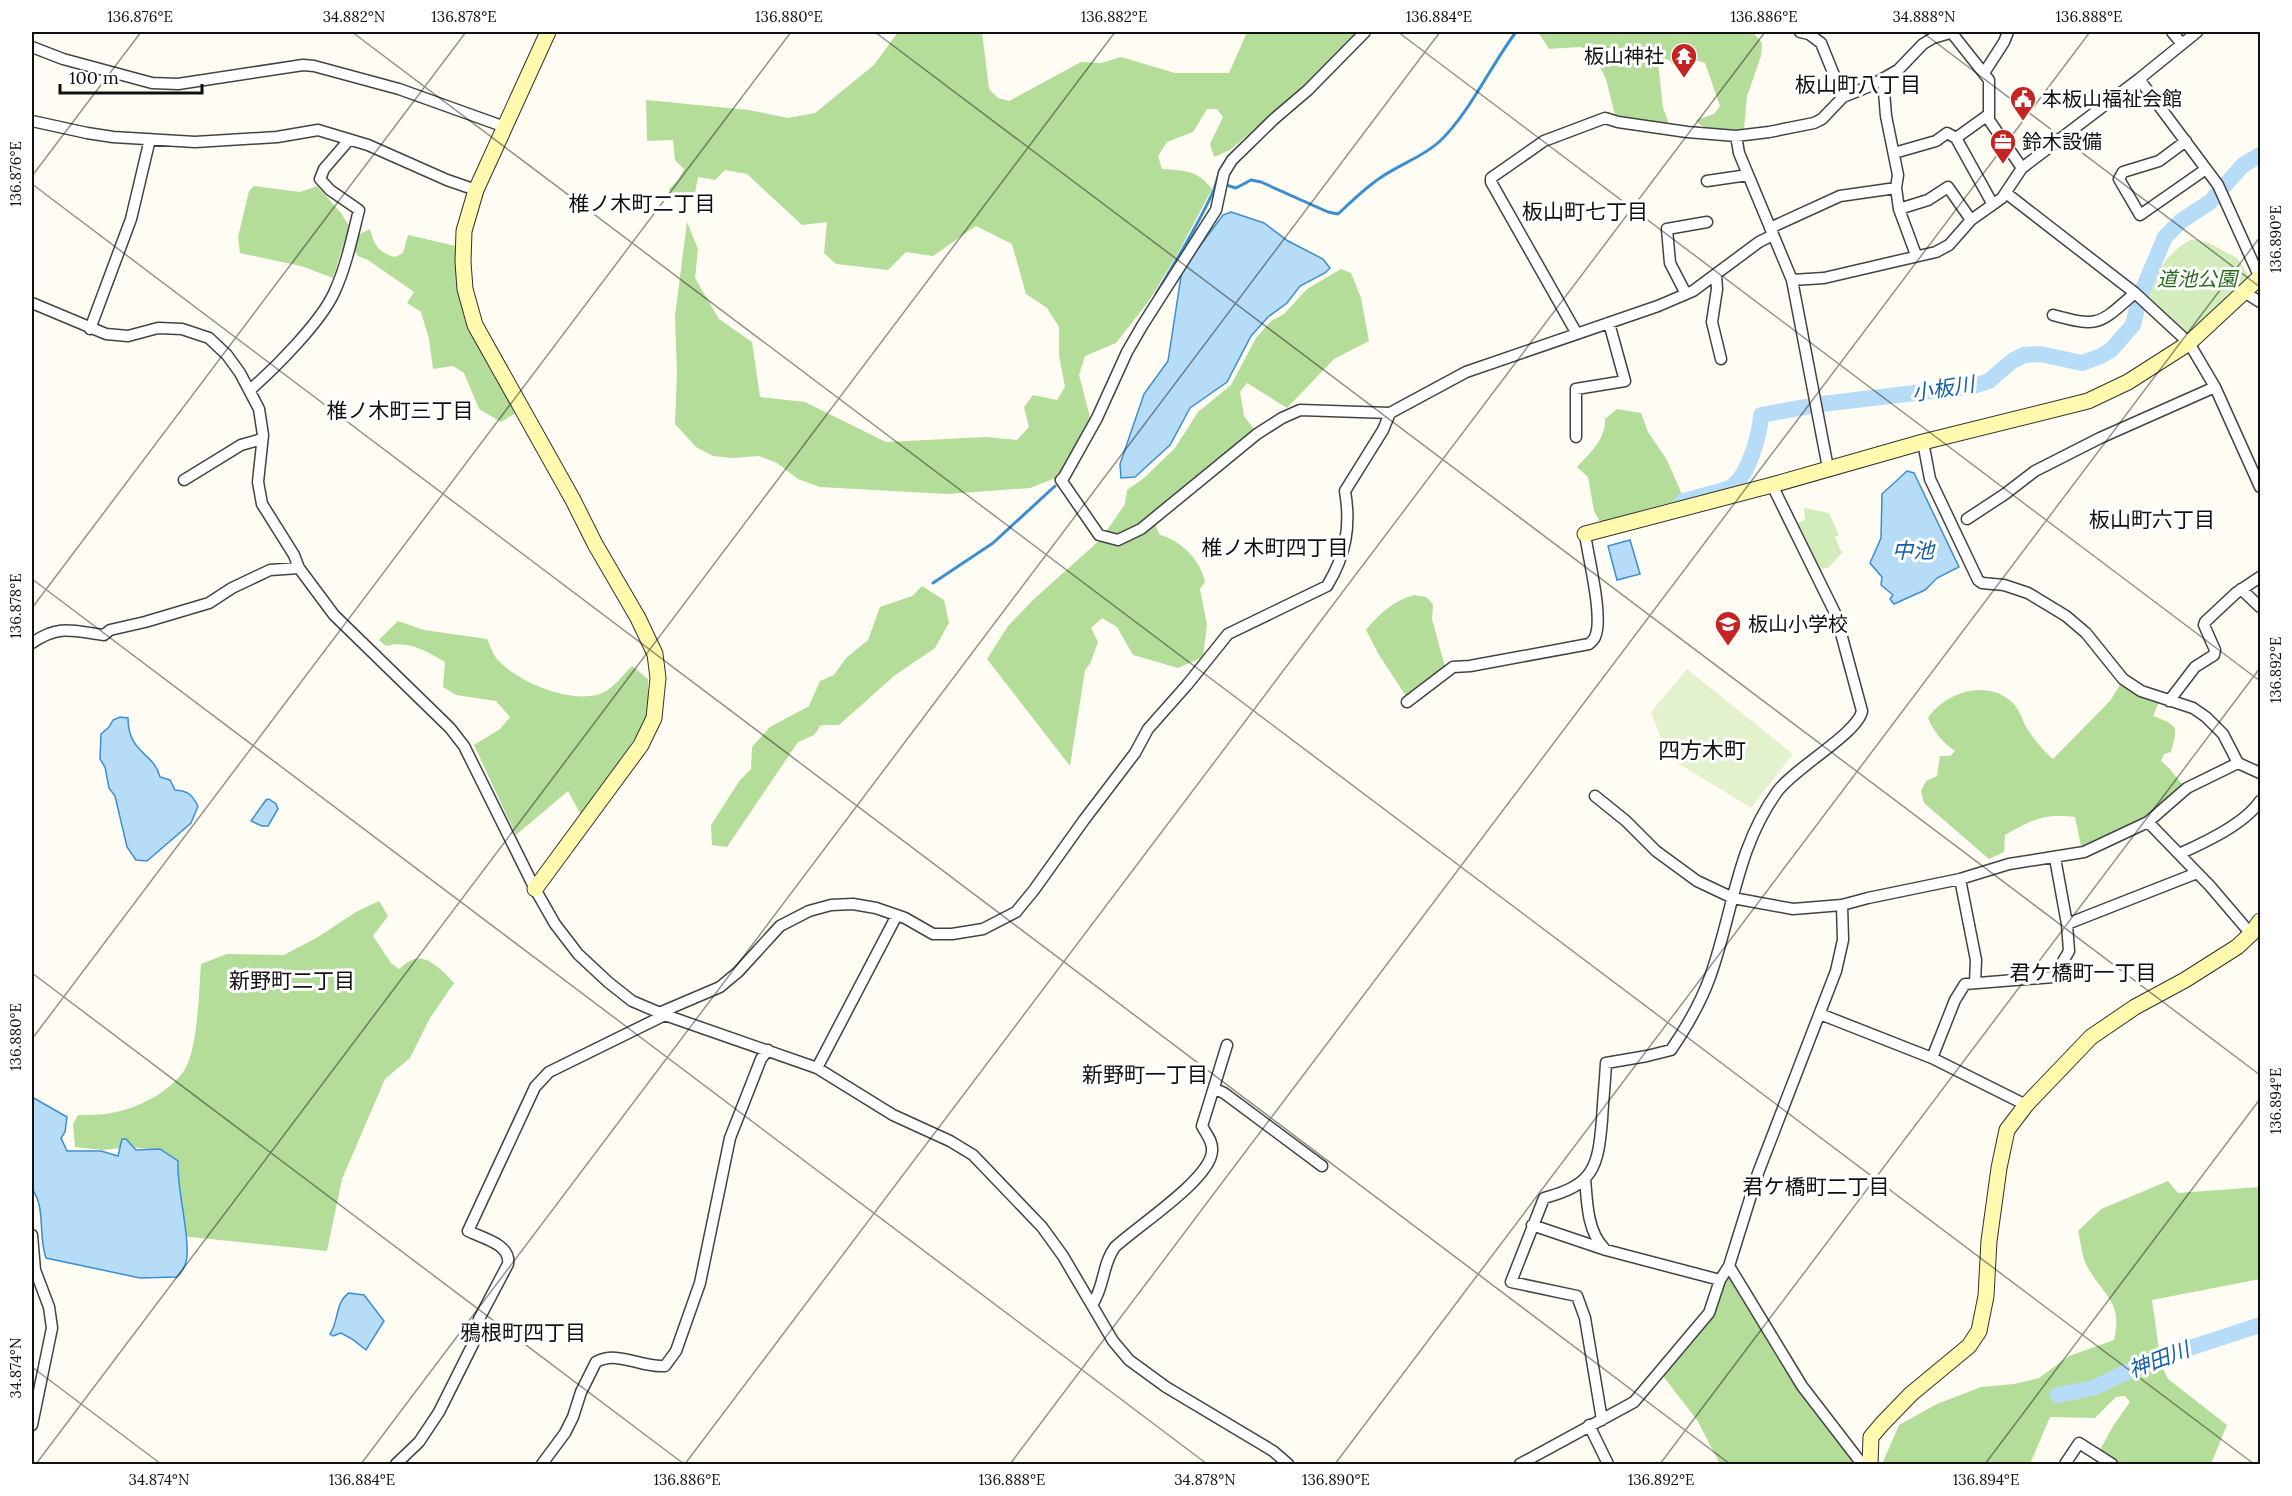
<svg xmlns="http://www.w3.org/2000/svg" width="2292" height="1496" font-family="Lora,'Noto Sans JP',serif">
	<style>
		.green { fill: #d2ecbb }
		.forest { fill: #b4dd9a }
		.pitch { fill: #e3f2cd }
		.water { fill: #b6dcf8; stroke: #3b8ed1; stroke-width: 1.5 }
		.lines { fill: none; stroke-linecap: round; stroke-linejoin: round }
		.stream { stroke: #3b8ed1; stroke-width: 3 }
		.river { stroke: #b6dcf8; stroke-width: 16 }
		.street-casing { stroke: #434343; stroke-width: 13 }
		.secondary-casing { stroke: #323232; stroke-width: 17 }
		.street { stroke: #fff; stroke-width: 10 }
		.secondary { stroke: #fffaae; stroke-width: 15 }
		.ticks { fill: none; stroke: #101010; stroke-width: 1.5; stroke-opacity: 0.45 }
		.labels { text-anchor: middle; stroke-width: 6; stroke-linejoin: round; paint-order: stroke }
		.poi-label { font-size: 20px; fill: #101010; stroke: #fff; text-anchor: start }
		.park-label { font-size: 20px; font-style: italic; fill: #296b1d; stroke: #fff }
		.neighbourhood-label { font-size: 21px; fill: #101010; stroke: #fff }
		.water-label { font-size: 21px; font-style: italic; fill: #145fa7; stroke: #fff }
		.quarter-label { font-size: 22px; fill: #101010; stroke: #fff }
		.neatline { fill: none; stroke: #101010; stroke-width: 2 }
		.ticks-label { font-size: 15px; text-anchor: middle; fill: #101010 }
	</style>
	<rect width="100%" height="100%" fill="#fffdf3"/>
	<!-- green -->
	<path class="green" d="M2192,239L2209,243L2237,258L2251,278L2189,338L2145,295C2158,271 2168,251 2192,239Z
		M1804,508L1829,513L1839,535L1835,537L1842,553L1828,568L1820,569L1798,523L1805,520Z"/>
	<!-- forest -->
	<path class="forest" d="M898,32H982L989,89L998,98L1009,101L1081,62L1101,63L1121,57L1175,73H1229L1247,32H1356L1304,86L1230,150L1214,157L1210,144L1223,117L1217,109H1207L1193,132L1167,142L1158,156L1162,169C1186,171 1196,169 1212,189L1177,255L1148,302L1116,343L1085,356L1079,375L1090,417L1058,477L1030,488L947,494L820,487L798,479L777,463L759,456L733,458L713,456L696,447L675,424L677,373L675,316L687,222L698,249L695,278L719,319L752,342L760,397L805,402L886,442L986,437L1017,440L1029,427L1024,407L1033,395L1057,400L1065,387L1059,355V327L1047,308L1026,294L1012,244L976,226L933,256L906,252L888,270L836,264L824,253L827,222L802,225L747,174L725,170L715,180L698,177L694,199L673,198L669,189L678,180L684,169L675,160L673,140L647,141L646,100L749,110L788,118L815,113L874,65Z
		M1538,32H1753L1762,43L1761,56L1747,96L1744,130L1741,132C1726,130 1705,133 1696,120L1714,114L1720,106L1705,63L1696,60L1675,67L1669,60L1663,58L1658,63L1663,108L1668,121L1665,125L1621,119L1615,115L1606,79L1592,51L1580,47L1549,49Z
		M254,186L300,192L317,186L341,213L349,226L333,278L301,266L240,253L238,237L249,191Z
		M370,229C374,245 379,253 395,257L403,253L408,235L456,246C453,308 484,362 516,413L501,422L479,409L464,373L453,366L433,369L429,339L421,312L407,303L414,292L368,260L358,256L354,250L358,235Z
		M1341,269L1351,273L1361,298L1369,341L1334,359L1287,408L1247,383L1240,392L1244,416L1254,429L1160,509L1156,527L1160,535C1181,540 1201,561 1205,582L1200,589L1207,625L1203,657L1178,668L1133,655L1117,627L1102,618L1091,628L1098,642L1090,664L1085,670L1070,766L987,659L1008,626L1034,599L1101,539L1125,504L1127,490L1144,478L1175,448L1198,412L1231,385L1256,338L1271,321L1284,314L1307,289Z
		M1617,409L1641,413L1648,432L1667,460L1684,499L1600,522L1594,511L1588,477L1577,467C1590,453 1606,439 1605,419Z
		M922,586L944,600L949,623L935,648L894,676L839,725H821L814,735L798,742L727,847L712,845L711,825L740,780L751,769L752,747L770,727L809,706L820,681L834,675L846,658L868,640L880,607L912,596Z
		M1414,595L1426,597L1433,604L1432,619L1445,667L1406,696L1379,655L1366,630C1380,613 1393,601 1414,595Z
		M398,621L424,630L487,639C490,645 493,655 498,660C518,682 566,702 596,695C611,692 621,677 632,666L648,679V712L641,730L581,815L568,791L516,835L474,745L500,729L510,717L496,701L456,695L443,687L445,662C426,651 408,640 386,646L379,640Z
		M2120,685L2159,702L2153,716C2181,726 2177,728 2171,752L2164,754L2161,761L2169,768L2183,785L2145,818L2081,846L2075,817C2042,813 2033,820 2005,835L2004,852L1989,859L1924,803L1921,791L1926,781L1937,776L1940,756H1950L1955,751C1943,743 1933,731 1928,718C1945,692 1988,678 2013,703C2019,709 2022,719 2026,727C2033,738 2043,751 2053,759L2110,701Z
		M379,901L388,916L373,936L391,963L399,969C403,966 408,961 412,960C427,953 445,973 454,983L430,1018L410,1058L385,1079L342,1179L327,1251L181,1236L172,1175L149,1149L132,1147L102,1150L75,1147L73,1124L78,1115C89,1115 100,1115 111,1113C136,1109 171,1092 185,1069C198,1047 199,990 201,964L227,954L284,955L318,937L356,912Z
		M2168,1181L2178,1193L2260,1187V1279L2152,1300L2161,1364L2168,1379L2227,1425L2211,1464H2119L2100,1450L2113,1426L2130,1402L2125,1396L2116,1397L2095,1418L2050,1417L2030,1464H1924L1923,1463L1919,1464H1882L1899,1425L1937,1404L1981,1387L2014,1384L2039,1378L2069,1356L2114,1340C2123,1303 2105,1297 2088,1268C2082,1258 2081,1243 2078,1231L2101,1209Z
		M1731,1277L1738,1285C1773,1350 1811,1407 1857,1464H1720L1697,1420L1663,1376L1716,1311L1724,1280Z"/>
	<!-- pitch -->
	<path class="pitch" d="M1687,669L1793,754L1751,808L1668,757L1651,712Z"/>
	<!-- water -->
	<path class="water" d="M1231,212L1264,223L1288,241L1323,259L1330,268L1325,273L1300,286L1287,303L1268,317L1251,336L1227,382L1190,408L1170,445L1135,477L1121,478L1120,464L1144,394L1168,361L1182,270L1223,215Z
		M1907,471L1914,473L1959,567L1937,578L1925,590L1894,604L1890,599L1893,595L1881,585L1882,577L1870,563L1881,538L1882,494Z
		M1630,540L1640,574L1617,580L1608,546Z
		M120,717L128,718C128,754 154,752 160,777L170,780L175,790C189,791 192,795 198,806L191,823L147,861L136,860L127,847L115,796L109,788L105,767L100,759L101,734L109,727L113,720Z
		M269,799L276,804L278,809L268,826H262L251,821L266,800Z
		M32,1097L67,1117L65,1132L61,1138L67,1151H101L118,1156L122,1139H126L136,1150L160,1149L178,1161C176,1188 193,1246 185,1265C183,1270 180,1274 177,1277L140,1278L46,1258C38,1236 46,1207 32,1189Z
		M349,1293L364,1295L384,1321L366,1350L352,1339L341,1333L333,1336L330,1334C339,1321 335,1302 349,1293Z"/>
	<g class="lines">
		<!-- stream -->
		<path class="stream" d="M1226,185L1236,188L1251,180L1261,182L1328,212L1338,214C1351,202 1365,188 1380,178C1400,164 1421,158 1439,142C1469,114 1491,65 1516,32
			M1156,294C1176,261 1196,229 1212,194C1218,183 1217,170 1227,160
			M933,583L993,543L1055,486"/>
		<!-- river -->
		<path class="river" d="M1683,501C1693,498 1726,491 1733,486C1749,473 1760,434 1761,415L1822,404L1974,386L1989,381L2012,361L2024,355L2040,354L2082,363L2101,356L2111,350L2133,325L2140,296L2165,237L2181,221L2210,202L2243,165L2260,155
			M2058,1395L2093,1388L2150,1361L2260,1325"/>
		<!-- street casing -->
		<g class="street-casing">
			<path id="street" d="M1365,32L1308,90L1274,119L1232,160L1224,173L1216,210L1142,326L1127,352L1097,418L1064,477L1061,480L1099,535L1118,540L1141,529L1257,434L1282,418L1300,410L1390,413L1466,372L1658,306L1693,291L1759,242L1773,235
				M1800,32L1809,34L1821,43L1843,97
				M1951,32L1989,80V120L2022,168
				M2172,32L2182,44
				M32,47L63,59L152,83L178,84L303,65L314,66L399,89L505,127
				M1984,73L2004,42L2008,32
				M1883,79L1886,116L1898,175L1896,188L1899,209L1916,255
				M2139,79L2218,185L2260,278
				M32,121L87,133L113,137L195,142L277,137L318,130L368,145L447,180L476,190
				M1736,136L1739,153L1792,280L1828,468
				M1956,138L1992,203
				M2186,141L2159,161L2123,172L2119,179L2140,215L2206,169
				M1894,153L1936,141L1947,133L1956,138L1988,115
				M1707,181L1748,175
				M2006,193L2135,293L2189,343L2215,387L2260,487
				M1899,209L1928,200L1948,187L1971,220
				M1770,228L1840,196L1896,188
				M1716,275L1717,289L1712,322L1721,359
				M1792,280L1824,278L1936,252L1949,245L1971,220L2002,198L2022,168L2139,79L2197,32
				M2244,292L2260,302
				M1686,294L1670,263L1667,229L1707,222
				M32,303L106,334L128,336L158,328L182,329L209,338L227,355L240,373L259,409L263,435L258,482L262,504L294,555L299,568L334,615L450,728L464,746L535,889L555,924L578,954L608,982L632,1001L665,1015L817,1068L893,1115L950,1141L973,1155L1042,1227L1063,1256L1113,1341L1129,1360L1166,1387L1273,1451L1288,1464
				M2053,315C2100,328 2099,324 2135,293
				M90,329L131,219L150,139
				M1577,334L1491,182V178L1544,141L1605,118L1618,122L1687,132L1736,136L1769,132L1814,123L1822,119L1843,97L1870,86L1898,70L1923,44L1933,38L1950,33
				M250,390C275,368 320,323 334,293C346,267 352,238 359,210L330,190L320,179L324,169L349,140
				M1576,437V389L1625,381L1609,323
				M1923,442L1930,479L1978,580L1982,583L2004,585L2028,593L2066,616L2086,633L2123,679L2141,691L2193,708L2206,717L2223,734L2238,763L2260,773
				M184,480L241,445L262,439
				M1967,519L2005,494L2035,471L2100,438L2215,387
				M2241,589L2260,607
				M32,643C59,624 73,631 104,635L110,630L145,622L209,603L232,588L270,570L299,568
				M2169,701L2195,667L2214,655L2215,650L2204,625L2205,622L2236,593L2260,577
				M1407,702L1453,667L1470,666L1589,644C1591,642 1594,640 1595,637C1604,618 1588,557 1585,534
				M1595,796L1626,821L1656,851L1697,881L1733,898L1793,909L1842,905L1868,898L1960,879L2009,864L2084,852L2148,822L2187,788L2238,763
				M2148,822L2210,886L2251,934
				M2179,854C2204,843 2245,824 2260,801
				M1960,879L1976,960L1975,983
				M2067,924L2197,873
				M659,1013L720,987L738,972L780,926L809,911L831,905L853,904L876,908L905,918L933,934H952L983,929L1016,912L1034,890L1084,820L1135,753L1148,729L1187,685L1228,634L1327,586C1346,555 1351,526 1345,491L1383,430L1390,413
				M1820,1014L1932,1058L2026,1105
				M1932,1058L1955,1000L1965,984L2054,977L2069,951L2067,924L2055,858
				M817,1068L897,915
				M1215,1089L1224,1093L1322,1166
				M1585,1178C1587,1201 1587,1231 1604,1248
				M1532,1225L1606,1250L1720,1280
				M32,1235L35,1270L49,1307L52,1328L32,1425
				M1729,1266L1802,1386L1862,1464
				M1092,1305C1105,1286 1102,1264 1115,1247C1136,1227 1211,1179 1212,1151C1213,1141 1206,1134 1202,1126L1227,1045
				M1602,1420L1585,1318L1577,1296L1511,1282L1544,1198C1594,1185 1598,1167 1602,1120C1603,1101 1605,1082 1606,1063L1647,1056L1671,1050C1686,1028 1701,1002 1710,977C1733,913 1736,849 1777,792C1793,769 1858,733 1862,711L1836,615L1772,485
				M1589,1425L1608,1464
				M396,1464L419,1442L439,1412L473,1344L479,1319L508,1264C511,1244 482,1238 468,1231L535,1087L549,1072L665,1015
				M542,1464L565,1433L573,1417L581,1392L596,1362C618,1350 641,1368 665,1366L676,1351L700,1283L730,1138L761,1059L768,1050
				M1520,1464L1634,1402L1709,1313L1720,1280L1729,1266L1758,1173L1836,971L1843,940L1842,905
				M2065,1464L2079,1443L2112,1464"/>
		</g>
		<!-- secondary casing -->
		<g class="secondary-casing">
			<path id="secondary" d="M1585,534L1772,485L1923,442L2088,401L2128,382L2189,343L2260,277
				M535,889L641,745L654,718L658,678L655,654L638,618L595,544L573,500L475,325L465,289L463,262L464,231L476,190L548,32
				M1870,1464L1871,1437L1882,1424L1911,1394L1969,1346L1979,1331L1986,1296L1989,1241L1999,1168L2007,1130L2026,1105L2091,1037L2135,1007L2185,980L2237,947L2251,934L2260,921"/>
		</g>
		<!-- street -->
		<use href="#street" class="street"/>
		<!-- secondary -->
		<use href="#secondary" class="secondary"/>
	</g>
	<!-- ticks -->
	<path class="ticks" d="M352,32L2254,1464M875,32L2260,1075M1398,32L2260,681M1922,32L2260,287M32,176L141,32M32,184L1730,1464M32,579L1207,1464M32,608L466,32M32,973L684,1464M32,1039L791,32M32,1367L161,1464M36,1464L1115,32M361,1464L1440,32M685,1464L1765,32M1010,1464L2090,32M1335,1464L2260,237M1660,1464L2260,668M1985,1464L2260,1099"/>
	<!-- icons -->
	<defs>
		<g id="temple-pin" transform="scale(1.35)"><path d="M0 17L-7.5 6A9.5 9.5 0 1 1 7.5 6Z" fill="#c62423" stroke="#fff"/><path d="M0-6L5-2H3V0L6.5 2.5H4V6H1.5V3h-3V6H-4V2.5H-6.5L-3 0V-2H-5Z" fill="#fff"/></g>
		<g id="civic-pin" transform="scale(1.35)"><path d="M0 17L-7.5 6A9.5 9.5 0 1 1 7.5 6Z" fill="#c62423" stroke="#fff"/><path d="M-.6-6.5H3V-4.5H.6V-3L4-1V1h2V6H-6V1h2V-1L-.6-3ZM-1.2 2.5V6h2.4V2.5Z" fill="#fff"/></g>
		<g id="office-pin" transform="scale(1.35)"><path d="M0 17L-7.5 6A9.5 9.5 0 1 1 7.5 6Z" fill="#c62423" stroke="#fff"/><path d="M-6-3h4V-5.5h4V-3h4V5H-6ZM-1-4.5V-3h2v-1.5ZM-6 0V1H6V0Z" fill="#fff"/></g>
		<g id="school-pin" transform="scale(1.35)"><path d="M0 17L-7.5 6A9.5 9.5 0 1 1 7.5 6Z" fill="#c62423" stroke="#fff"/><path d="M0-5L7-2L0 1L-7-2ZM-4 1L0 2.5L4 1V4Q0 6-4 4Z" fill="#fff"/></g>
	</defs>
	<g fill-rule="evenodd">
		<use href="#temple-pin" x="1684" y="56"/>
		<use href="#civic-pin" x="2023" y="99"/>
		<use href="#office-pin" x="2003" y="142"/>
		<use href="#school-pin" x="1728" y="624"/>
	</g>
	<g class="labels">
		<!-- poi labels -->
		<g class="poi-label">
			<text x="1664" y="63" text-anchor="end">板山神社</text>
			<text x="2042" y="106">本板山福祉会館</text>
			<text x="2022" y="149">鈴木設備</text>
			<text x="1748" y="631">板山小学校</text>
		</g>
		<!-- park labels -->
		<g class="park-label">
			<text x="2197" y="286">道池公園</text>
		</g>
		<!-- neighbourhood labels -->
		<g class="neighbourhood-label">
			<text x="1858" y="92">板山町八丁目</text>
			<text x="642" y="211">椎ノ木町二丁目</text>
			<text x="1585" y="219">板山町七丁目</text>
			<text x="400" y="418">椎ノ木町三丁目</text>
			<text x="2152" y="527">板山町六丁目</text>
			<text x="1275" y="555">椎ノ木町四丁目</text>
			<text x="2083" y="980">君ケ橋町一丁目</text>
			<text x="292" y="988">新野町二丁目</text>
			<text x="1145" y="1082">新野町一丁目</text>
			<text x="1816" y="1194">君ケ橋町二丁目</text>
			<text x="523" y="1340">鴉根町四丁目</text>
		</g>
		<!-- water labels -->
		<g class="water-label">
			<text transform="translate(1943 389) rotate(-9)" y="7">小板川</text>
			<text x="1913" y="558">中池</text>
			<text transform="translate(2159 1360) rotate(-21)" y="7">神田川</text>
		</g>
		<!-- quarter labels -->
		<g class="quarter-label">
			<text x="1702" y="758">四方木町</text>
		</g>
	</g>
	<!-- border -->
	<rect width="2292" height="1496" fill="none" stroke="#ffffff" stroke-width="66"/>
	<!-- scale -->
	<path d="M60 84v9h142v-9" fill="none" stroke="#101010" stroke-width="3"/>
	<text x="69" y="84" font-size="18" fill="#101010" stroke="#ffffff" stroke-width="4.5" paint-order="stroke">100 m</text>
	<rect x="33" y="33" width="2226" height="1430" class="neatline"/>
	<g class="ticks-label">
		<text x="140" y="22">136.876°E</text>
		<text x="354" y="22">34.882°N</text>
		<text x="464" y="22">136.878°E</text>
		<text x="789" y="22">136.880°E</text>
		<text x="1114" y="22">136.882°E</text>
		<text x="1439" y="22">136.884°E</text>
		<text x="1764" y="22">136.886°E</text>
		<text x="1924" y="22">34.888°N</text>
		<text x="2089" y="22">136.888°E</text>
		<text transform="translate(16 174) rotate(-90)" y="5">136.876°E</text>
		<text transform="translate(2276 239) rotate(-90)" y="5">136.890°E</text>
		<text transform="translate(16 606) rotate(-90)" y="5">136.878°E</text>
		<text transform="translate(2276 670) rotate(-90)" y="5">136.892°E</text>
		<text transform="translate(16 1037) rotate(-90)" y="5">136.880°E</text>
		<text transform="translate(2276 1101) rotate(-90)" y="5">136.894°E</text>
		<text transform="translate(16 1368) rotate(-90)" y="5">34.874°N</text>
		<text x="159" y="1485">34.874°N</text>
		<text x="362" y="1485">136.884°E</text>
		<text x="687" y="1485">136.886°E</text>
		<text x="1012" y="1485">136.888°E</text>
		<text x="1205" y="1485">34.878°N</text>
		<text x="1336" y="1485">136.890°E</text>
		<text x="1661" y="1485">136.892°E</text>
		<text x="1986" y="1485">136.894°E</text>
	</g>
</svg>
